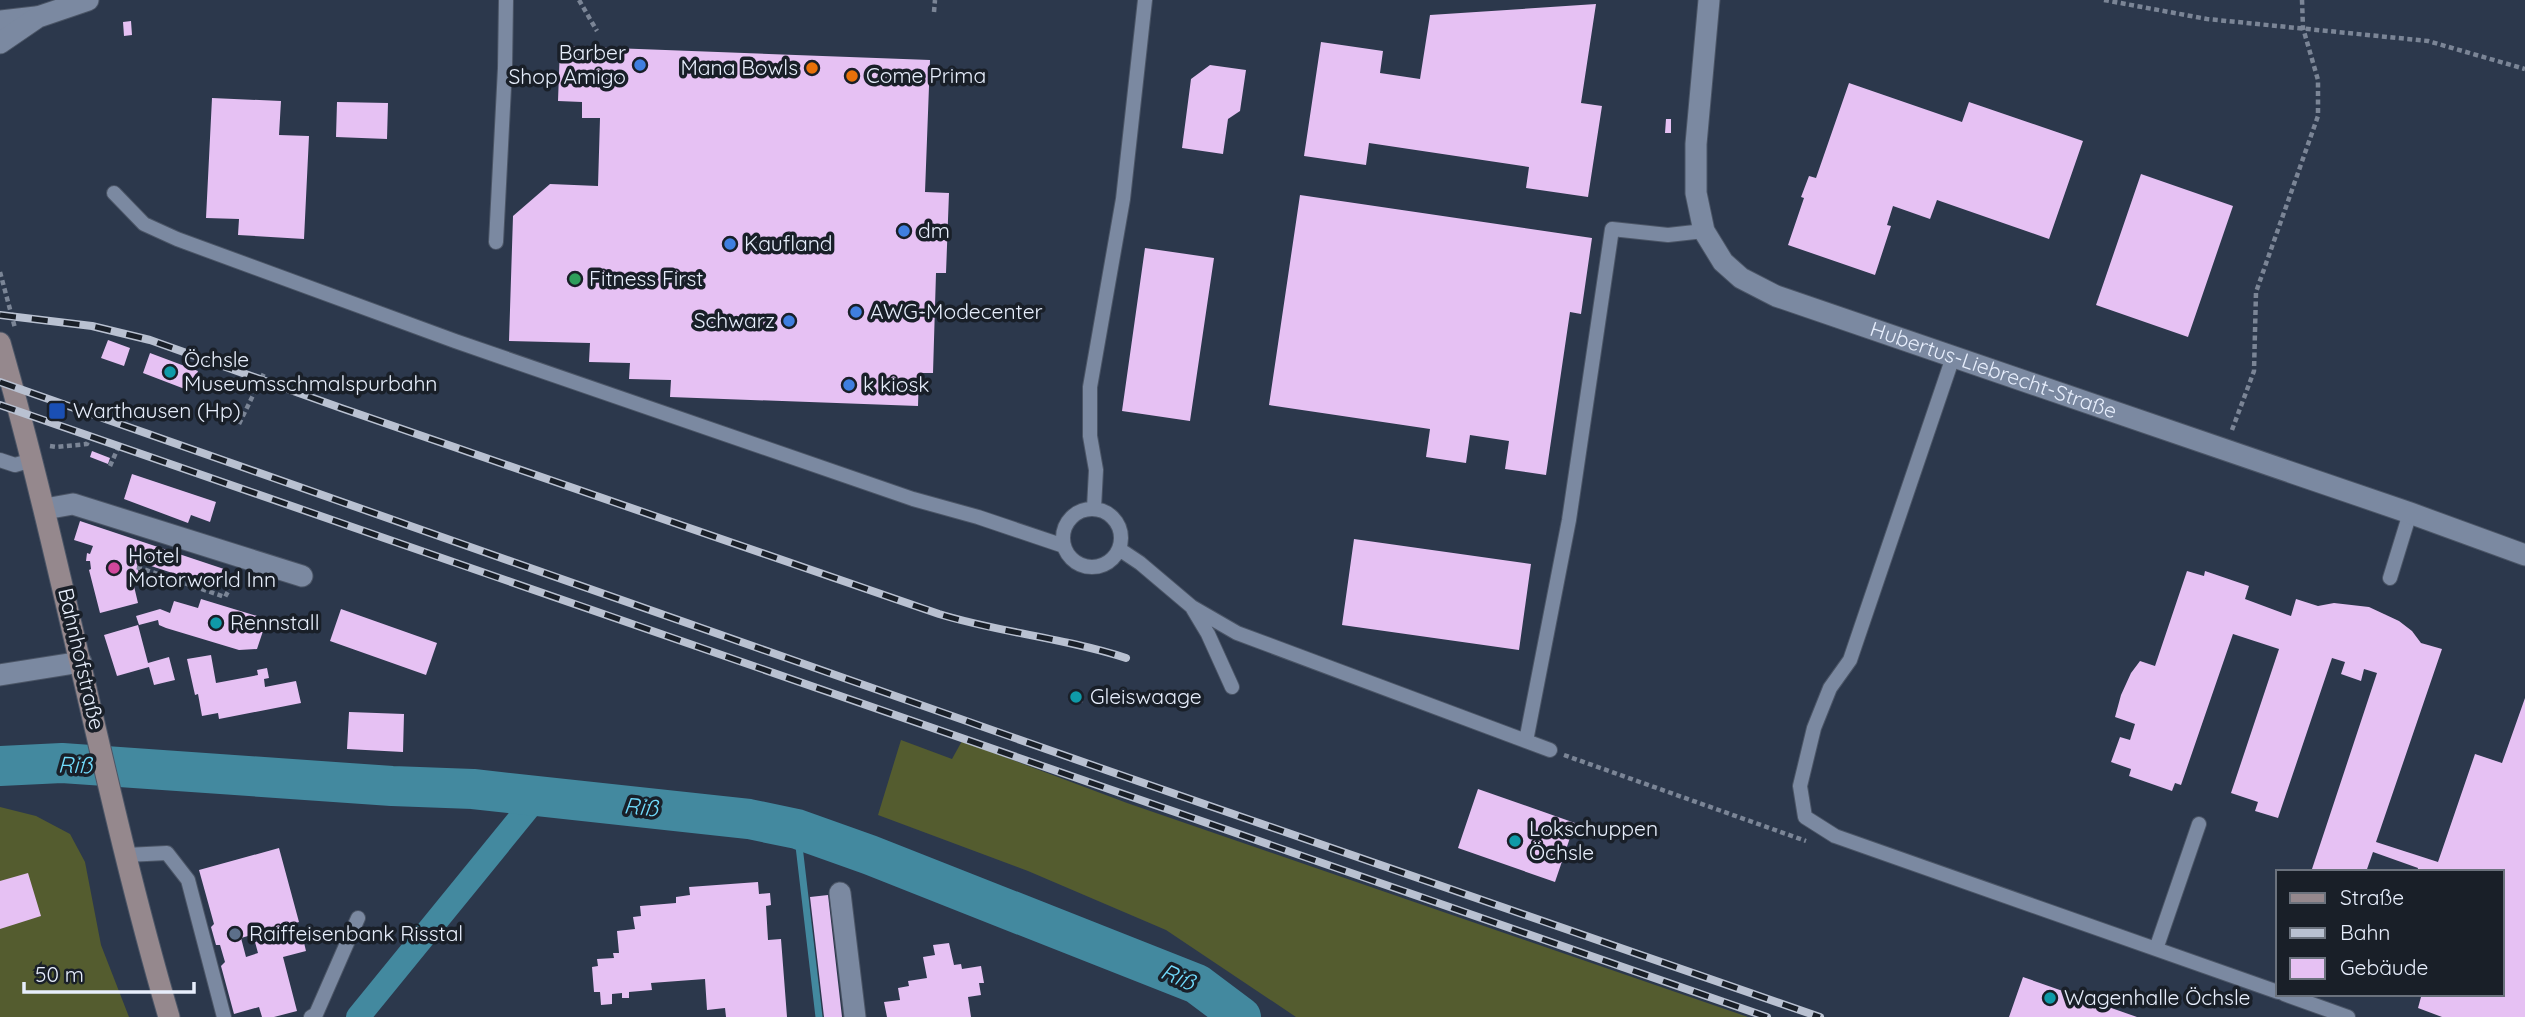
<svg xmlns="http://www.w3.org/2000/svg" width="2525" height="1017" font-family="Quicksand,sans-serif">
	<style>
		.grass { fill: #545c2f }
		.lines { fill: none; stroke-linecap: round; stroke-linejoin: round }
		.stream { stroke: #43899f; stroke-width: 7 }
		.canal { stroke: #43899f; stroke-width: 24 }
		.river { stroke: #43899f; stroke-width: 40 }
		.building { fill: #e6c1f3 }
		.service-casing { stroke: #4b5566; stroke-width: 16 }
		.minor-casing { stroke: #4b5566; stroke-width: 23 }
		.secondary-casing { stroke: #4b5566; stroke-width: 23 }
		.path { stroke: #7b8596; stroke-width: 4.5; stroke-dasharray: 5 3.5; stroke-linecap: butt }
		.service { stroke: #7b89a1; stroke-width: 14 }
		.minor { stroke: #7b89a1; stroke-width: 21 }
		.secondary { stroke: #95888d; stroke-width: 21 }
		.rail-casing { stroke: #b9c1d1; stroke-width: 8 }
		.rail { stroke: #191f28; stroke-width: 5; stroke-dasharray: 16; stroke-linecap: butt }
		.shop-dot { fill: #3f7fe0; stroke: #191f28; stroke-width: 2.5 }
		.food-dot { fill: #e8710a; stroke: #191f28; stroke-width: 2.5 }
		.leisure-dot { fill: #2e9e5b; stroke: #191f28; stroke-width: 2.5 }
		.culture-dot { fill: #0f9aa8; stroke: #191f28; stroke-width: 2.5 }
		.transit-dot { fill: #1a4fb4; stroke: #191f28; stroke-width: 2.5 }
		.hotel-dot { fill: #d1479c; stroke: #191f28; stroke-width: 2.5 }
		.service-dot { fill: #5c6f8a; stroke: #191f28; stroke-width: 2.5 }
		.labels { text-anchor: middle; stroke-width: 7; stroke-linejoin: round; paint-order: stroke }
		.poi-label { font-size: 21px; fill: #e7eefc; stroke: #191f28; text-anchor: start }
		.street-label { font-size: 21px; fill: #e7eefc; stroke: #191f28 }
		.water-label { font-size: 23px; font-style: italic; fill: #71dbfc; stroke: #191f28 }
	</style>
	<rect width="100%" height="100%" fill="#2c384c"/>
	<!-- grass -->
	<path class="grass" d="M901,740L952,759L962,741L1127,803L1748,1017H1296L1166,930L1028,871L878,815Z
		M0,807L36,816L70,834L85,862L101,945L129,1017H0Z"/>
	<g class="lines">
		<!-- stream -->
		<path class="stream" d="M797,829L819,1017"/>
		<!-- canal -->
		<path class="canal" d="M358,1017L538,796"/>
		<!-- river -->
		<path class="river" d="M0,766L62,763L392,786L473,789L749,819L797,829L870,855L1197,984L1241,1017"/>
	</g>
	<!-- building -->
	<path class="building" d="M1596,4L1581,103L1602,106L1588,197L1526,188L1529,167L1369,143L1366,165L1304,156L1321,42L1383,51L1380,73L1420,79L1430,15Z
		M131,21L132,35L124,36L123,22Z
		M560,46L930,60L925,192L949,193L946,273H936L933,373H919L918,406L670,397L671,380L629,379L630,363L589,362L590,343L509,341L513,216L550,184L598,186L600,118H582V102L558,101Z
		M1210,65L1246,70L1240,111L1228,119L1223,154L1182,148L1191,79Z
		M1849,83L1962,122L1969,102L2083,141L2049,239L1937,200L1930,219L1893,206L1887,225L1891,226L1875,275L1788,245L1804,198L1801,197L1809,176L1816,178Z
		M212,98L281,101L279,135L309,136L304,239L238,235L239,219L206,218Z
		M337,102L388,103L387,139L336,137Z
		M1666,119H1671V133H1665Z
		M2141,174L2233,206L2188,337L2096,305Z
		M1300,195L1592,238L1581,314L1570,312L1546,475L1505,469L1509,441L1470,435L1466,463L1426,457L1430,429L1269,405Z
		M1145,248L1214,258L1190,421L1122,411Z
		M108,340L130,348L124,366L101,358Z
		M150,353L198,371L190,391L143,373Z
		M92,451L110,458L108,464L90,457Z
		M132,474L216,502L210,522L191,515L188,523L124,499Z
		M80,521L224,569L218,588L139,562L137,567L141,579L133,582L138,603L100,613L89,570L91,569L90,561H86L87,553L90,554L93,546L74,540Z
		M1354,539L1531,564L1519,650L1342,625Z
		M2187,571L2204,576L2205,571L2249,586L2245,599L2291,616L2296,599L2318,606L2334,603L2369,607L2399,621L2412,631L2421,643L2442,649L2376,842L2438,862L2475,754L2502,763L2525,698V1017H2442L2418,1008L2421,997L2415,995L2502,994V872H2417L2418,868L2373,852L2366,872H2311L2377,673L2364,669L2361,681L2341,674L2345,662L2332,658L2278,818L2255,811L2258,802L2231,793L2279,649L2233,634L2181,785L2175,783L2172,791L2129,776L2131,769L2111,762L2120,737L2130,740L2135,724L2115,717L2121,695L2131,673L2140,661L2155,666Z
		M201,599L267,619L257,649L239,650L166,628L159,625L158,620L139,625L136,616L160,609L170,613L174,601L198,608Z
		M341,609L437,643L426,675L330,641Z
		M138,625L148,663L169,657L175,680L154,685L149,667L117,676L104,635Z
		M211,655L216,683L258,675L257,670L267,668L269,678L264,679L265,687L296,681L301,703L219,719L218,713L202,716L198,694L195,695L187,659Z
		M1071,691L1084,695L1082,703L1068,698Z
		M349,712L404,714L403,752L347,749Z
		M1478,789L1575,823L1555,882L1458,848Z
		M279,848L299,922L241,938L246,957L258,953L255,942L301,930L306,951L283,957L297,1011L274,1017H262L259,1007L234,1014L221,966L225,962L220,945H216L211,927L214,924L199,870Z
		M28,873L41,916L0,929V881Z
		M758,882L759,894L770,893L771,905L766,906L768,940L781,939L787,1017H726L725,1008L707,1010L705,979L651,983L652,990L629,992V998H622V993L612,994V1004L601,1005L600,992H594L592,967L598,966L597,959L614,958L613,953H619L617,931L635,929L633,917L641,916L640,906L676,903V897L690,895L689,887Z
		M828,895L842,1017H824L810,897Z
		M949,943L954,965L961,964L962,969L981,966L984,983H979L981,995L968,997L971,1017H887L884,1002L900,1000L898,988L909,986L908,981L927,978L923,957L935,955L933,945Z
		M2023,977L2137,1017H2009Z"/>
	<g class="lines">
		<!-- service casing -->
		<g class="service-casing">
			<path id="service" d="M114,193L144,224L177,239L455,341L913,499L978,517L1064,546
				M496,242L505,68L506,0
				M1953,357L1850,660L1830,688L1814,728L1800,786L1805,817L1835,836L2278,992
				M0,460L15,465L32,460
				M1094,508L1096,470L1090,436V387L1123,199L1145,0
				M1063 538a29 29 0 1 1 58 0a29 29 0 1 1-58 0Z
				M1119,549L1140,563L1192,607L1237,633L1550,750
				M2390,578L2410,513
				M1193,609L1208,634L1232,687
				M1526,741L1569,520L1612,229L1668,235L1704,231
				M126,855L167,853L188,880L224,1017
				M2156,949L2199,824
				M2284,994L2348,1017
				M311,1017L316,1014L358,918"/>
		</g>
		<!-- minor casing -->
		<g class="minor-casing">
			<g id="minor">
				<path id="s1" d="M1709,0L1696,144V193L1704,231L1723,262L1741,278L1776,296L2410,513L2525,555"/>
				<path d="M0,21L36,17"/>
				<path d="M0,43L38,17L88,0"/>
				<path d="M45,509L73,504L302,576"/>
				<path d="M0,675L81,662"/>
				<path d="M840,893L855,1017"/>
			</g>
		</g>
		<!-- secondary casing -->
		<g class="secondary-casing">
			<path id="secondary" d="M0,343C64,566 104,795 169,1017"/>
		</g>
		<!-- path -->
		<path class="path" d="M579,0L597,31
			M2104,0L2207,19L2428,41L2525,69
			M934,12L935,0
			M0,272L15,328
			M239,424L264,373
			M2232,430L2254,371L2256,292L2318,116V80L2303,28L2302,0
			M50,446L57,447L87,444L89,438
			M110,466L118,448
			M137,567L225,597L236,577
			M1564,755L1806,841"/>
		<!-- service -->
		<use href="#service" class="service"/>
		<!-- minor -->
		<use href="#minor" class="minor"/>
		<!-- secondary -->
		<use href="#secondary" class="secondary"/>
		<!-- rail casing -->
		<g class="rail-casing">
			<path id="rail" d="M0,315L92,326L150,340L341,408L939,614C1001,633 1065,638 1126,658
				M0,382L1106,770L1820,1017
				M0,405L1767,1017"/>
		</g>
		<!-- rail -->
		<use href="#rail" class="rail"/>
	</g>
	<!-- markers -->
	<g class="shop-dot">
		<circle cx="640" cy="65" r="7"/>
		<circle cx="904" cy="231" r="7"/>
		<circle cx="730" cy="244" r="7"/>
		<circle cx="856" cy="312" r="7"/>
		<circle cx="789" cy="321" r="7"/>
		<circle cx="849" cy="385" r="7"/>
	</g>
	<g class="food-dot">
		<circle cx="812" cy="68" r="7"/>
		<circle cx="852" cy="76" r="7"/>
	</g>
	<circle class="leisure-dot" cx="575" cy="279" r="7"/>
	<g class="culture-dot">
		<circle cx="170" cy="372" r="7"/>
		<circle cx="216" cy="623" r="7"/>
		<circle cx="1076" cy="697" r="7"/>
		<circle cx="1515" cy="841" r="7"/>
		<circle cx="2050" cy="998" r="7"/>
	</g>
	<rect class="transit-dot" x="48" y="402" width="18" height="18" rx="3.5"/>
	<circle class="hotel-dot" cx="114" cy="568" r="7"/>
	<circle class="service-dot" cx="235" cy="934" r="7"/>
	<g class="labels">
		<!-- poi labels -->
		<g class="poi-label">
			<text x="626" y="60" text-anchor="end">Barber<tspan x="626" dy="24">Shop Amigo</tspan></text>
			<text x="798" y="75" text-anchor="end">Mana Bowls</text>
			<text x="866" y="83">Come Prima</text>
			<text x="918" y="238">dm</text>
			<text x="744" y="251">Kaufland</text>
			<text x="589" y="286">Fitness First</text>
			<text x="870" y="319">AWG-Modecenter</text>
			<text x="775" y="328" text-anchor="end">Schwarz</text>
			<text x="184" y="367">Öchsle<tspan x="184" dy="24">Museumsschmalspurbahn</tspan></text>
			<text x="863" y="392">k kiosk</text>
			<text x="73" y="418">Warthausen (Hp)</text>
			<text x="128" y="563">Hotel<tspan x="128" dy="24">Motorworld Inn</tspan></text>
			<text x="230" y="630">Rennstall</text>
			<text x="1090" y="704">Gleiswaage</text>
			<text x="1529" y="836">Lokschuppen<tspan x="1529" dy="24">Öchsle</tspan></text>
			<text x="249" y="941">Raiffeisenbank Risstal</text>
			<text x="2064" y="1005">Wagenhalle Öchsle</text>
		</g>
		<!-- street labels -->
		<g class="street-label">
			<text dy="7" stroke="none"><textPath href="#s1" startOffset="562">Hubertus-Liebrecht-Straße</textPath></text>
			<text transform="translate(81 659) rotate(77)" y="7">Bahnhofstraße</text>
		</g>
		<!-- water labels -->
		<g class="water-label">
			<text transform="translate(75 765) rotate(2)" y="8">Riß</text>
			<text transform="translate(641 807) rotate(6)" y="8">Riß</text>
			<text transform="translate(1178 977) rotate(24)" y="8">Riß</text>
		</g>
	</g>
	<!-- legend -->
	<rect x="2276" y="870" width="228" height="126" fill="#191f28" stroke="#6b727d" stroke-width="2"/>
	<rect x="2290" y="893" width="35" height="10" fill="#95888d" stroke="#6b727d" stroke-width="2"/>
	<text x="2340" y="905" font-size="21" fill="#e7eefc">Straße</text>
	<rect x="2290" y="928" width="35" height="10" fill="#b9c1d1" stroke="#6b727d" stroke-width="2"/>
	<text x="2340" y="940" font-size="21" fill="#e7eefc">Bahn</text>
	<rect x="2290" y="958" width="35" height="21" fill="#e6c1f3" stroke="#6b727d" stroke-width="2"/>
	<text x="2340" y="975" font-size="21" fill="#e7eefc">Gebäude</text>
	<!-- scale -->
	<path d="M24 982v10h170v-10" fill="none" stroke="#e7eefc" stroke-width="3.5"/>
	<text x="35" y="982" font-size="21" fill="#e7eefc" stroke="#191f28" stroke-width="5" paint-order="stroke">50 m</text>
</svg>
